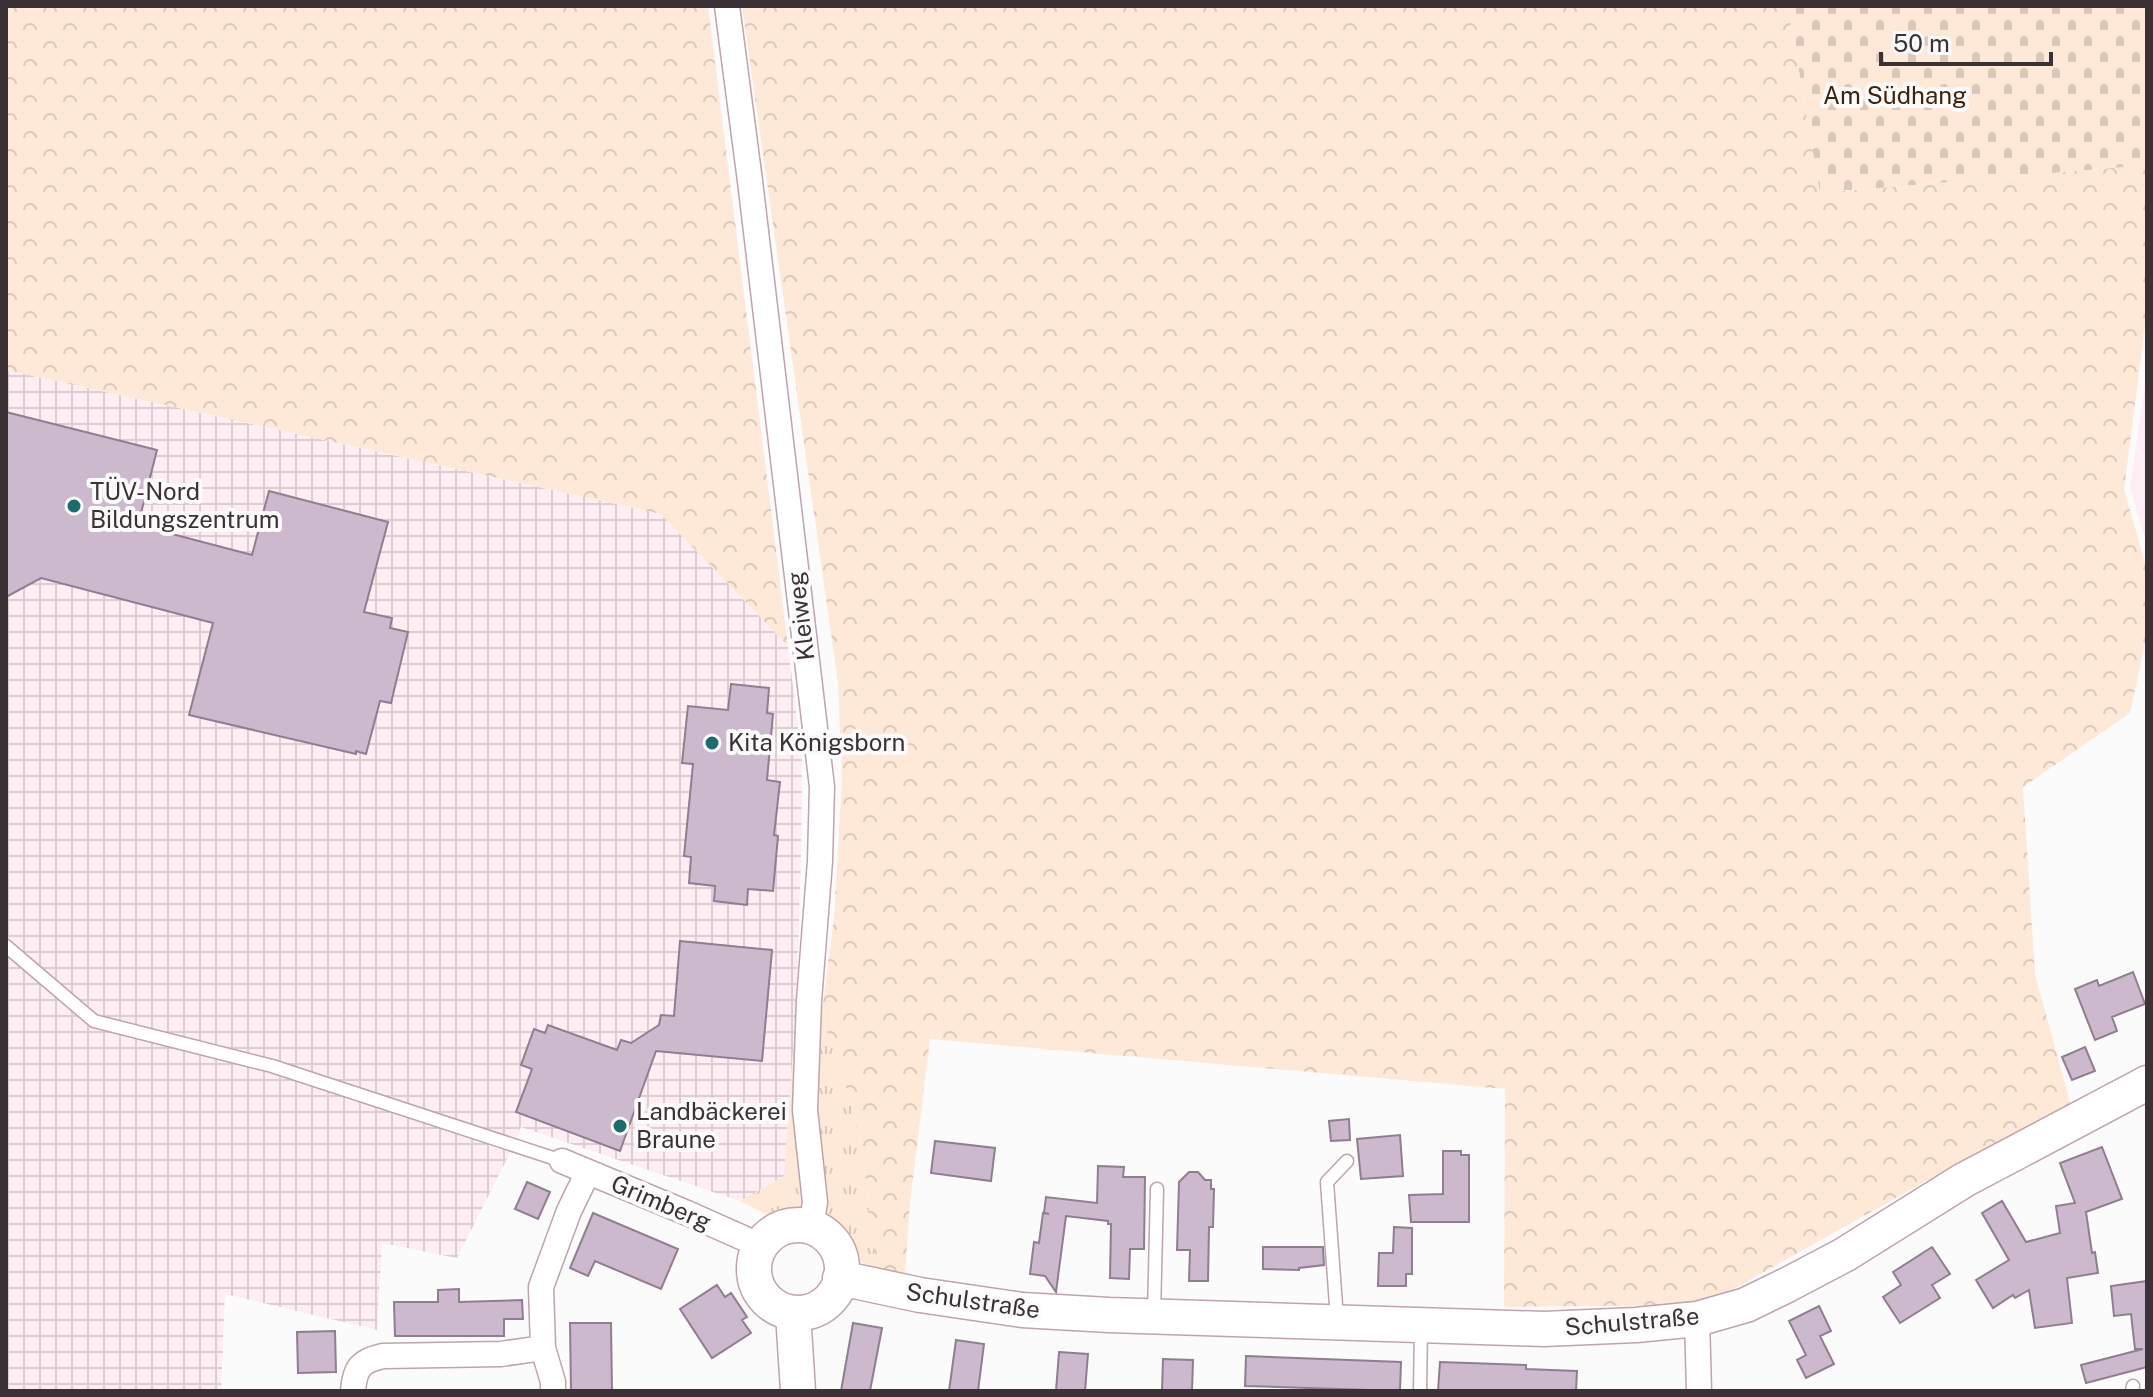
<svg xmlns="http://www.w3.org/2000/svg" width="2153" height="1397" font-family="'Public Sans',sans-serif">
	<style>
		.built { fill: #feeef3 }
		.industrial { fill: url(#industrial-grid) }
		.grass { fill: url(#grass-tufts) }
		.forest { fill: url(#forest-crowns) }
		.cemetery { fill: url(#cemetery-stones) }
		.building { fill: #ccb9cd; stroke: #8f7d90; stroke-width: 2 }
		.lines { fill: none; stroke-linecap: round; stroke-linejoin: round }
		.service-casing { stroke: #bfa3ad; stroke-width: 15 }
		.minor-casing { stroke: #bfa3ad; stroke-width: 27 }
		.secondary-casing { stroke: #bfa3ad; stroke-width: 37 }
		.service { stroke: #fff; stroke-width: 12 }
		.minor { stroke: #fff; stroke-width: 24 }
		.secondary { stroke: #fff; stroke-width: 34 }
		.poi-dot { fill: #1e6b6e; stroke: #fbfbfb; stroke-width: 3 }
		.labels { text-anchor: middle; stroke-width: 8; stroke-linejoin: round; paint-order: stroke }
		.park-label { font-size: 24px; fill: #3f220a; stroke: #fbfbfb }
		.poi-label { font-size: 24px; fill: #3c3135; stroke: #fbfbfb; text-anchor: start }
		.street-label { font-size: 24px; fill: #3c3135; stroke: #fbfbfb }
	</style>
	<defs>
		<pattern id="industrial-grid" width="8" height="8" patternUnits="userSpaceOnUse" patternTransform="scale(2)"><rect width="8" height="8" fill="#feeef3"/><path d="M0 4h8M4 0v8" fill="none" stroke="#dbcdd1"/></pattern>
		<pattern id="grass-tufts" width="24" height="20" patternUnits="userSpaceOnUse" patternTransform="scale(2)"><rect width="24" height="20" fill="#fee9d9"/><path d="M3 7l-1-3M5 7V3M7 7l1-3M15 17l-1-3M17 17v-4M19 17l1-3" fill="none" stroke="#dbc8bb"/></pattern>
		<pattern id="forest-crowns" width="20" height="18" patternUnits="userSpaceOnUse" patternTransform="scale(2)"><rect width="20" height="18" fill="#fee9d9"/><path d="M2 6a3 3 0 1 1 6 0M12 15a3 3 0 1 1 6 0" fill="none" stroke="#dbc8bb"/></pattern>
		<pattern id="cemetery-stones" width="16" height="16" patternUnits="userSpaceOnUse" patternTransform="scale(2)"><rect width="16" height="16" fill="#fee9d9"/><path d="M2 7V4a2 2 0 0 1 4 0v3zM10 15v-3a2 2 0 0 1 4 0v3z" fill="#dbc8bb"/></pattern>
	</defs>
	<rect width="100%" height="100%" fill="#fbfbfb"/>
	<!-- built -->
	<path class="built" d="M2147,370V546L2130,488Z"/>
	<!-- industrial -->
	<path class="industrial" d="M6,370L661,514L788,646L802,761L801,857L796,1010L784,1176L740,1201L521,1127L508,1157L457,1258L382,1243L377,1330L225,1294L221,1391H6Z"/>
	<!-- grass -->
	<path class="grass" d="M796,1010L820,1026L833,1038L862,1148L876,1269L740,1201L784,1176Z"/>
	<!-- forest -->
	<path class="forest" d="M6,6H708L788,646L661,514L6,370Z
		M742,6H1793L1790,19L1820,193L2147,165V311L2124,489L2147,570V634L2130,713L2023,787L2035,974L2071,1106L1962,1161L1705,1305L1504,1307L1505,1089L930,1039L910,1203L905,1275L876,1269L862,1148L833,1038L820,1026L834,918L842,780L838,683Z"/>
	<!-- cemetery -->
	<path class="cemetery" d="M1793,6H2147V165L1820,193L1790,19Z"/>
	<!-- building -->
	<path class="building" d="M6,412L157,450L138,525L252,555L269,491L388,522L364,612L392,618L390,628L408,632L391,703L380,701L366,754L356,751V754L189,715L213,623L41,578L6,597Z
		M731,684L769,688L767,713L773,714L767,780L780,782L774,835L778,836L773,891L748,889L747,905L714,901L715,886L689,883L691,857L684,856L693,764L682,763L688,706L728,710Z
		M680,941L772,950L762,1061L656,1051L620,1151L516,1112L532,1069L521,1065L534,1029L545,1033L548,1025L617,1050L621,1040L631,1043L659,1025L661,1015L674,1016Z
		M2133,972L2145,1004L2112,1017L2117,1031L2095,1040L2075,989L2097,980L2099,986Z
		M2085,1047L2095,1071L2072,1080L2062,1057Z
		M1349,1119L1350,1140L1331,1141L1329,1121Z
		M1400,1135L1403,1176L1361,1179L1357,1139Z
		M935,1141L995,1148L991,1181L931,1173Z
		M2102,1147L2122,1199L2086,1212L2092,1253L2095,1252L2098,1273L2067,1278L2072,1323L2035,1328L2029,1290L2015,1298L2013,1295L1993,1308L1976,1280L2009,1260L1982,1213L2002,1201L2026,1242L2060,1233L2056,1206L2075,1203L2060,1163Z
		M1443,1151H1461V1155H1469V1222H1411L1409,1195L1443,1194Z
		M1098,1166L1124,1167L1123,1177H1145L1144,1249H1130L1129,1279L1110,1278L1111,1224H1108V1221L1066,1216L1056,1292L1045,1276L1030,1274L1034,1242L1039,1243L1043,1213L1049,1214L1044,1213L1046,1197L1097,1203Z
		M1189,1172H1198L1205,1180H1211V1189H1214L1213,1227H1209L1208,1281H1189L1190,1250H1177L1179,1182Z
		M527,1182L550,1192L538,1219L515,1209Z
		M593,1213L678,1249L661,1289L595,1261L588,1276L570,1268Z
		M1394,1227L1412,1228V1274H1406V1286H1378L1379,1253H1393Z
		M1263,1247H1323L1324,1265L1299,1268V1270L1263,1269Z
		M1932,1247L1950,1274L1932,1285L1940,1298L1900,1323L1883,1297L1901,1285L1893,1272Z
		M2147,1281V1367L2086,1383L2081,1365L2143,1349H2135L2131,1314L2114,1316L2111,1286Z
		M717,1285L725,1297L731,1293L747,1317L742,1320L751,1333L712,1358L680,1309Z
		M459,1289V1302L522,1300L523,1319H504V1336H395L394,1302H438V1290Z
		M1819,1306L1831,1331L1820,1336L1834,1364L1806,1378L1797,1360L1806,1355L1789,1321Z
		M570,1323H611L612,1391H571Z
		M853,1323L882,1328L870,1391H841Z
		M335,1331L336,1372L298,1373L297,1332Z
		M956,1340L984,1344L978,1391H949Z
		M1059,1352L1088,1354L1085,1391H1056Z
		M1246,1356L1401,1362L1400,1391L1245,1386Z
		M1163,1359L1193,1360L1192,1391H1162Z
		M1440,1362L1526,1365V1369L1577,1371L1576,1391H1438Z"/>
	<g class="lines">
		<!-- service casing -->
		<g class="service-casing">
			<path id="service" d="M6,946L94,1021L272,1066L562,1161
				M1154,1314L1157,1189
				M1337,1319L1327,1182L1347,1161
				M1420,1391L1421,1328
				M2132,1391L2133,1386"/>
		</g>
		<!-- minor casing -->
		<g class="minor-casing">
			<path id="minor" d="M727,6L750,181L822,787L820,861L809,1001L805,1110L815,1202L811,1228
				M562,1161L687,1213L761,1246
				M1697,1319L1699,1391
				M353,1391C355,1368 360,1361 383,1356L501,1354L543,1348
				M553,1391V1382L543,1348L541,1287L569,1211L588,1172"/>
		</g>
		<!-- secondary casing -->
		<g class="secondary-casing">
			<path id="secondary" d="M754 1269a44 44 0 1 1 88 0a44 44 0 1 1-88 0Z
				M840,1278L920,1295L1022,1310L1109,1315L1544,1329L1636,1325L1697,1319L1746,1305L1787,1285L1844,1255L1964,1180L2147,1083
				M793,1313L798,1391"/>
		</g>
		<!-- service -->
		<use href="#service" class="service"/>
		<!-- minor -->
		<use href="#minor" class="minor"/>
		<!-- secondary -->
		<use href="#secondary" class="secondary"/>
	</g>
	<!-- markers -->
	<g class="poi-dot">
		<circle cx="74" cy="506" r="8"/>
		<circle cx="712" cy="743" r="8"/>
		<circle cx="620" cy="1126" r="8"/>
	</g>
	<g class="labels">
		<!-- park labels -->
		<g class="park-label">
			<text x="1895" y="104">Am Südhang</text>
		</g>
		<!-- poi labels -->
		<g class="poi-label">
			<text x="90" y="500">TÜV-Nord<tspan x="90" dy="28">Bildungszentrum</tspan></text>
			<text x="728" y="751">Kita Königsborn</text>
			<text x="636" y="1120">Landbäckerei<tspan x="636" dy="28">Braune</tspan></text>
		</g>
		<!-- street labels -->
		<g class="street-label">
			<text transform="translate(801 616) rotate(-97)" y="8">Kleiweg</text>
			<text transform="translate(661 1203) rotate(23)" y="8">Grimberg</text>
			<text transform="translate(973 1301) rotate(8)" y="8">Schulstraße</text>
			<text transform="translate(1632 1322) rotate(-5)" y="8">Schulstraße</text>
		</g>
	</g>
	<!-- border -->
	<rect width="2153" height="1397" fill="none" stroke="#3c3135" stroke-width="16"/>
	<!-- scale -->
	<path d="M1881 52v12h170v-12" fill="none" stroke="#3c3135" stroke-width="4"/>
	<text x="1893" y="52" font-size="24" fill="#3c3135" stroke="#fbfbfb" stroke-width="6" paint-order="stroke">50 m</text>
</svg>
